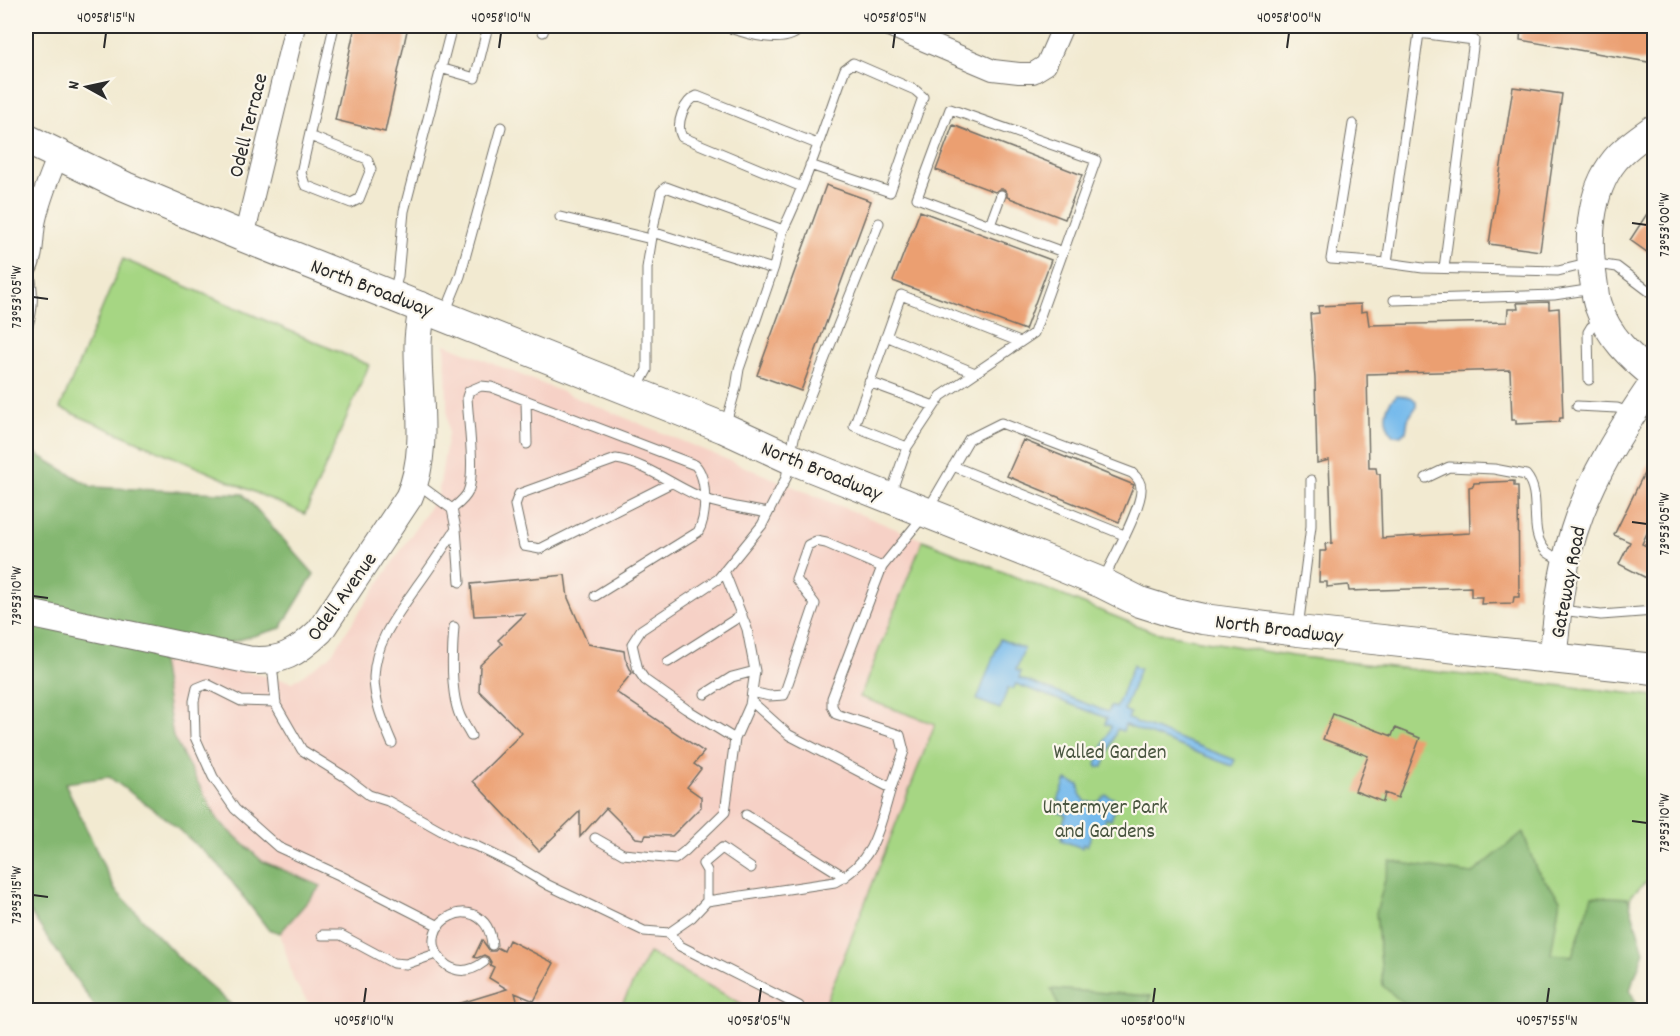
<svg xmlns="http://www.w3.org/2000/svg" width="1680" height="1036" font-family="Dekko,sans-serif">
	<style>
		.built { fill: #f6d1c6 }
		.green { fill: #a6d683; stroke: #688057; stroke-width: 1.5 }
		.forest { fill: #84b771; stroke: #58714e; stroke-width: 1.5 }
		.water { fill: #75baec; stroke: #50728c; stroke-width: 1.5 }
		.building { fill: #eb9f71 }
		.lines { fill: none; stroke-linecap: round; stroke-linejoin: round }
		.lane-casing { stroke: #716e65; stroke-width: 11 }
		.street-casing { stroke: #716e65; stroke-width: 22 }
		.secondary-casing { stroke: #716e65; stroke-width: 29 }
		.primary-casing { stroke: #716e65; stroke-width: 32 }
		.lane { stroke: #fff; stroke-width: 9 }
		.street { stroke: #fff; stroke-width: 20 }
		.secondary { stroke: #fff; stroke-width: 27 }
		.primary { stroke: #fff; stroke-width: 30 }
		.ticks { fill: none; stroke: #2b2b2b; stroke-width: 2 }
		.labels { text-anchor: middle; stroke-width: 4.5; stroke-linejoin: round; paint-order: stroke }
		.street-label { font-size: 21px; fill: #2b2b2b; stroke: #fbf7ec }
		.park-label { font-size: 21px; fill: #4a5641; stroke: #fbf7ec }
		.neatline { fill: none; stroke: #2b2b2b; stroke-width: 2 }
		.ticks-label { font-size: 15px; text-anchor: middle; fill: #2b2b2b }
	</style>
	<rect width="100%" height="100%" fill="#fbf7ec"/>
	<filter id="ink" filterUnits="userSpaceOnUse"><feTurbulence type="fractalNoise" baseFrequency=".0167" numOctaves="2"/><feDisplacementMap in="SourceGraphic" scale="12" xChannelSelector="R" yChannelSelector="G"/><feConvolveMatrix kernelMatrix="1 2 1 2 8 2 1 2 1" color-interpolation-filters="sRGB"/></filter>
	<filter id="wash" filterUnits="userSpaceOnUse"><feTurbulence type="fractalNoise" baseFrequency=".008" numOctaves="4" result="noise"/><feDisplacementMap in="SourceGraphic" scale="24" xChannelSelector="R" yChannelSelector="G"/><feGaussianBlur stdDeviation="1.35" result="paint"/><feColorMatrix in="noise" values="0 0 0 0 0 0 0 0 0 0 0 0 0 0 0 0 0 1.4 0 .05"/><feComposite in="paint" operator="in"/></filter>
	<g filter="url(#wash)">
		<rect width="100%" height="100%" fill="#f2ead1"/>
		<!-- built -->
		<path class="built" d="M445,344L923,540L861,697L935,724L823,1010H753L649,953L619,1010H313L294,981L280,933L321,886L262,861L218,820L173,736L161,662L223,667L293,682L330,656L438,495L448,434Z"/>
		<!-- green -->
		<path class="green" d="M123,259L369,365L305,514L60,408Z
			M923,540L1154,632L1292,656L1654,696V875L1631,895L1612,1010H823L935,724L860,697Z
			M649,953L753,1010H619Z"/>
		<!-- forest -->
		<path class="forest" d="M26,448L92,487L243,494L314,574L281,628L161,662L173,737L218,820L262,861L321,886L280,933L268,929L219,865L168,820L109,777L65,783L115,890L181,960L237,1010H97L26,906Z
			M1523,832L1536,869L1560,899L1551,954L1572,956L1592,896L1628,898L1644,952L1630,990L1639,1010H1411L1383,986L1376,913L1390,861L1472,874Z
			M1051,989L1151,996L1146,1010H1060Z"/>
		<!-- water -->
		<path class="water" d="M1397,395L1411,397L1416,401V407L1408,419L1406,432L1401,435H1393C1383,422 1383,406 1397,395Z
			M1000,639L1024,649L1016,670L1021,672L1019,678L1108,712L1111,706L1116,708L1133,665L1136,668H1140L1124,710L1130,713L1128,719L1235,760L1232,766L1125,725L1123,731L1117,729L1103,767H1098L1096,764L1111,726L1105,724L1107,718L1016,684L1013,689L1008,688L1000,709L977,700Z
			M1066,780L1079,785L1080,794L1086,802H1098L1106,795L1118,800L1111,820L1106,818L1102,828L1095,826L1087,846L1083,844L1082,848L1061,840L1063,836L1059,835L1066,815L1058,812L1062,802L1058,801Z"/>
		<g id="blocks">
			<!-- building -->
			<path class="building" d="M355,26H408L385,132L335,120Z
				M1521,26H1654V63L1520,40Z
				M1513,87L1562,94L1540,251L1489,244Z
				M953,125L1082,175L1065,219L1007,197V193L1004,189H999L995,192L936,170Z
				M826,185L871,201L801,391L757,375Z
				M1654,203V257L1630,240Z
				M920,211L1051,260L1025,330L893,281Z
				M1549,302V309L1559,308L1563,418H1560L1559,422L1516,424V420H1512L1510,370L1367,374L1369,468H1376L1377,474H1380L1382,538L1470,533L1469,487L1473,486L1474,483L1514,481V486H1518L1519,597H1514L1513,603L1481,604L1482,597H1471V587L1349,591L1348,585L1327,587V582H1319L1320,551H1326L1325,544L1332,543L1329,460L1317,463L1315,379L1310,314L1319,313L1318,306L1361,304V312L1367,311L1369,325L1507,322L1508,309H1518L1517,303Z
				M1023,440L1134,485L1119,522L1007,476Z
				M1654,453V518L1642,544L1654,550V582L1619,564L1630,542L1614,535Z
				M565,575L568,598L588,644L624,651L625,658L632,673L616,692L704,752L694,764L701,769L687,787L701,797V807L672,836L646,835L644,839L636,838L606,808L580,837V811L539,851L473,781L522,733L479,691L480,665L502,644L498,640L525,614L474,616L471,584Z
				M1333,714L1392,736L1395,728L1420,738L1398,798L1385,793L1383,802L1355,791L1368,756L1323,739Z
				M482,940L490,951H495L498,948L504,951L509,940L554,963L534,1001L515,993L520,1011H448V1007L507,989L489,978L494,967L490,965L491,962L488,957L484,955L477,958L474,957Z"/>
		</g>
	</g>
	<g filter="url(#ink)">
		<use href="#blocks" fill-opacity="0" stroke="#716e65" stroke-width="1.5"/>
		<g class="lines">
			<!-- lane casing -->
			<g class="lane-casing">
				<path id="lane" d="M724,26C744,33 788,48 802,26
					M543,32L545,26
					M440,68L475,78L488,26
					M1353,124L1331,259L1387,263
					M310,136L367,159L371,169L359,199L351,203L305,185L301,173L334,26
					M802,187L682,137C675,124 684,101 697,96L817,144
					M560,217L651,239
					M990,225L1001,195
					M783,230C808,179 825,123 845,69L853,63L915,90L923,97L890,192L810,165
					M652,232L773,269
					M1444,268L1474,40L1419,33L1387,263L1423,268L1558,271L1591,263L1617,267L1654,295
					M394,292L398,276L404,211L452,26
					M1394,300L1554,295L1593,289
					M445,313L460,276L501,127
					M26,330C35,309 33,289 29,267
					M886,336L975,373
					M1589,380L1588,332L1591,327L1602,320
					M869,382L934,406
					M637,388L647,370V268L655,218L661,192L666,187L783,230L774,267L739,369L736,388L725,426
					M526,400L527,444
					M1577,406L1617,408L1630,413
					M907,447L854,426L901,295L1020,342
					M953,466L1124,535
					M1426,478L1449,467L1494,469L1526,475C1544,496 1526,533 1547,552C1552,556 1559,559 1564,562
					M671,483L540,549L524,546L515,505L519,494L616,459C646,463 676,488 705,499C724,506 748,509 768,513
					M418,484L452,509L456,529L460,582
					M891,493L907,447L941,396L1034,333L1096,160L950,109L917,198L1063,252
					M452,509C458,504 465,499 468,492C476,472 468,420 467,397L469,391L481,386L491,387L695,465C708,478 707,517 698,532L595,596
					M882,567L926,513L969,439L1001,423L1132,473C1137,477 1141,482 1141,489C1142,507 1113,559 1104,578
					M1561,610L1601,615L1654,611
					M454,627C452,652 450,693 460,716C463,723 468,730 471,736
					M1298,628L1311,526V480
					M668,662L742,615
					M272,663L276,705L302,750L347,778L369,795L388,801L458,840L476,846L513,864L548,885L644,931L669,933L692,917L707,901V871L703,864L722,848L751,868
					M752,692L769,696L784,695L815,604L796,579L808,545L816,541L826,543L882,567L832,698V706L836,714L900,735L904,751L891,788
					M705,694L732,677L755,671
					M276,702L241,701L207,684L197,688L194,701L195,737L213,777L235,809L278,847L339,875L439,926
					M735,739L686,709L645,680L638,670L632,644L641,630L718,579L762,525L786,478L795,433L879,223
					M392,743C383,722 374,700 374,677C375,641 398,614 417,586C431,567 443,548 456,529
					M746,815L845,877
					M595,838L623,854L675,859L685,851L725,812L735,739L750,705L755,671L747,629L724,571
					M707,901L835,882C875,861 879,828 891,788L789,735L751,701
					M669,933L680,946L799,1006
					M322,935H341L393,963L406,964L436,954
					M484,962C445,992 413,933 451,916C458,912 467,912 474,915C487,921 491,932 492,945"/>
			</g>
			<!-- street casing -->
			<g class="street-casing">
				<path id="street" d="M889,26L993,70L1019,73H1033L1046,65L1063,26
					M244,237L295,26
					M26,270C35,254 32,236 36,219C41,197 49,177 58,156"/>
			</g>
			<!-- secondary casing -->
			<g class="secondary-casing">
				<path id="secondary" d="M1654,128C1641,137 1626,147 1615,160C1588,193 1587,243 1594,283C1595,290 1595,299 1598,306C1608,336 1631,358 1654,376
					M26,613L249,660C281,663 297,653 320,631L409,497C430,450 417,394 418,344C418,331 421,319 422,306
					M1553,658C1557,615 1561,572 1574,531C1591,477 1622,428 1654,382"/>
			</g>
			<!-- primary casing -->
			<g class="primary-casing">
				<path id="primary" d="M26,139L125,187L244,237L724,428L789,458L1031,554L1102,583L1140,602L1175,613L1203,619L1298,631L1654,669"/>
			</g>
			<!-- lane -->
			<use href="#lane" class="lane"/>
			<!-- street -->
			<use href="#street" class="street"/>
			<!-- secondary -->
			<use href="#secondary" class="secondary"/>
			<!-- primary -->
			<use href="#primary" class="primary"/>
		</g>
	</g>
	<!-- ticks -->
	<path class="ticks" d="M104,48L106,33M499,48L501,33M893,48L895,33M1287,48L1289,33M1632,223L1647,225M33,297L48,299M1632,522L1647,524M33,596L48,598M1632,821L1647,823M33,895L48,897M364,1003L366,988M759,1003L761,988M1153,1003L1155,988M1547,1003L1549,988"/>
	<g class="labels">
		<!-- street labels -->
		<g class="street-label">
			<text transform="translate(247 125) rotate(-76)" y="7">Odell Terrace</text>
			<text transform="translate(372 287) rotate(21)" y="7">North Broadway</text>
			<text transform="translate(822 470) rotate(22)" y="7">North Broadway</text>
			<text transform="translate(1567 582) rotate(-79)" y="7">Gateway Road</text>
			<text transform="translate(341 596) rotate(-54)" y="7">Odell Avenue</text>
			<text transform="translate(1279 628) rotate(7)" y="7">North Broadway</text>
		</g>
		<!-- park labels -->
		<g class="park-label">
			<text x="1110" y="758">Walled Garden</text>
			<text x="1105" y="813">Untermyer Park<tspan x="1105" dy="24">and Gardens</tspan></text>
		</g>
	</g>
	<!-- margin -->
	<rect width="1680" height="1036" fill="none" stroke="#fbf7ec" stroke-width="66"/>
	<!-- north arrow -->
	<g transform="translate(87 87) rotate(278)" stroke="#fbf7ec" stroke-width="4.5" paint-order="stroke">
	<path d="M0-4.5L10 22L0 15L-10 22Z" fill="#2b2b2b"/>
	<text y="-9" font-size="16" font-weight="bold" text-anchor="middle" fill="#2b2b2b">N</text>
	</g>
	<rect x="33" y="33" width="1614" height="970" class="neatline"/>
	<g class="ticks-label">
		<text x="106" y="22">40°58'15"N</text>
		<text x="501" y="22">40°58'10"N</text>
		<text x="895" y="22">40°58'05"N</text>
		<text x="1289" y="22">40°58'00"N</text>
		<text transform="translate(1664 225) rotate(-90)" y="5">73°53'00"W</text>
		<text transform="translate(16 297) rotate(-90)" y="5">73°53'05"W</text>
		<text transform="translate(1664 524) rotate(-90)" y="5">73°53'05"W</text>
		<text transform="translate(16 596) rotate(-90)" y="5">73°53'10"W</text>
		<text transform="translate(1664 823) rotate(-90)" y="5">73°53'10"W</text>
		<text transform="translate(16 895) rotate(-90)" y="5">73°53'15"W</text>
		<text x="364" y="1025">40°58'10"N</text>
		<text x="759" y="1025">40°58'05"N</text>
		<text x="1153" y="1025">40°58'00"N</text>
		<text x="1547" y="1025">40°57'55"N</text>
	</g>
</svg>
